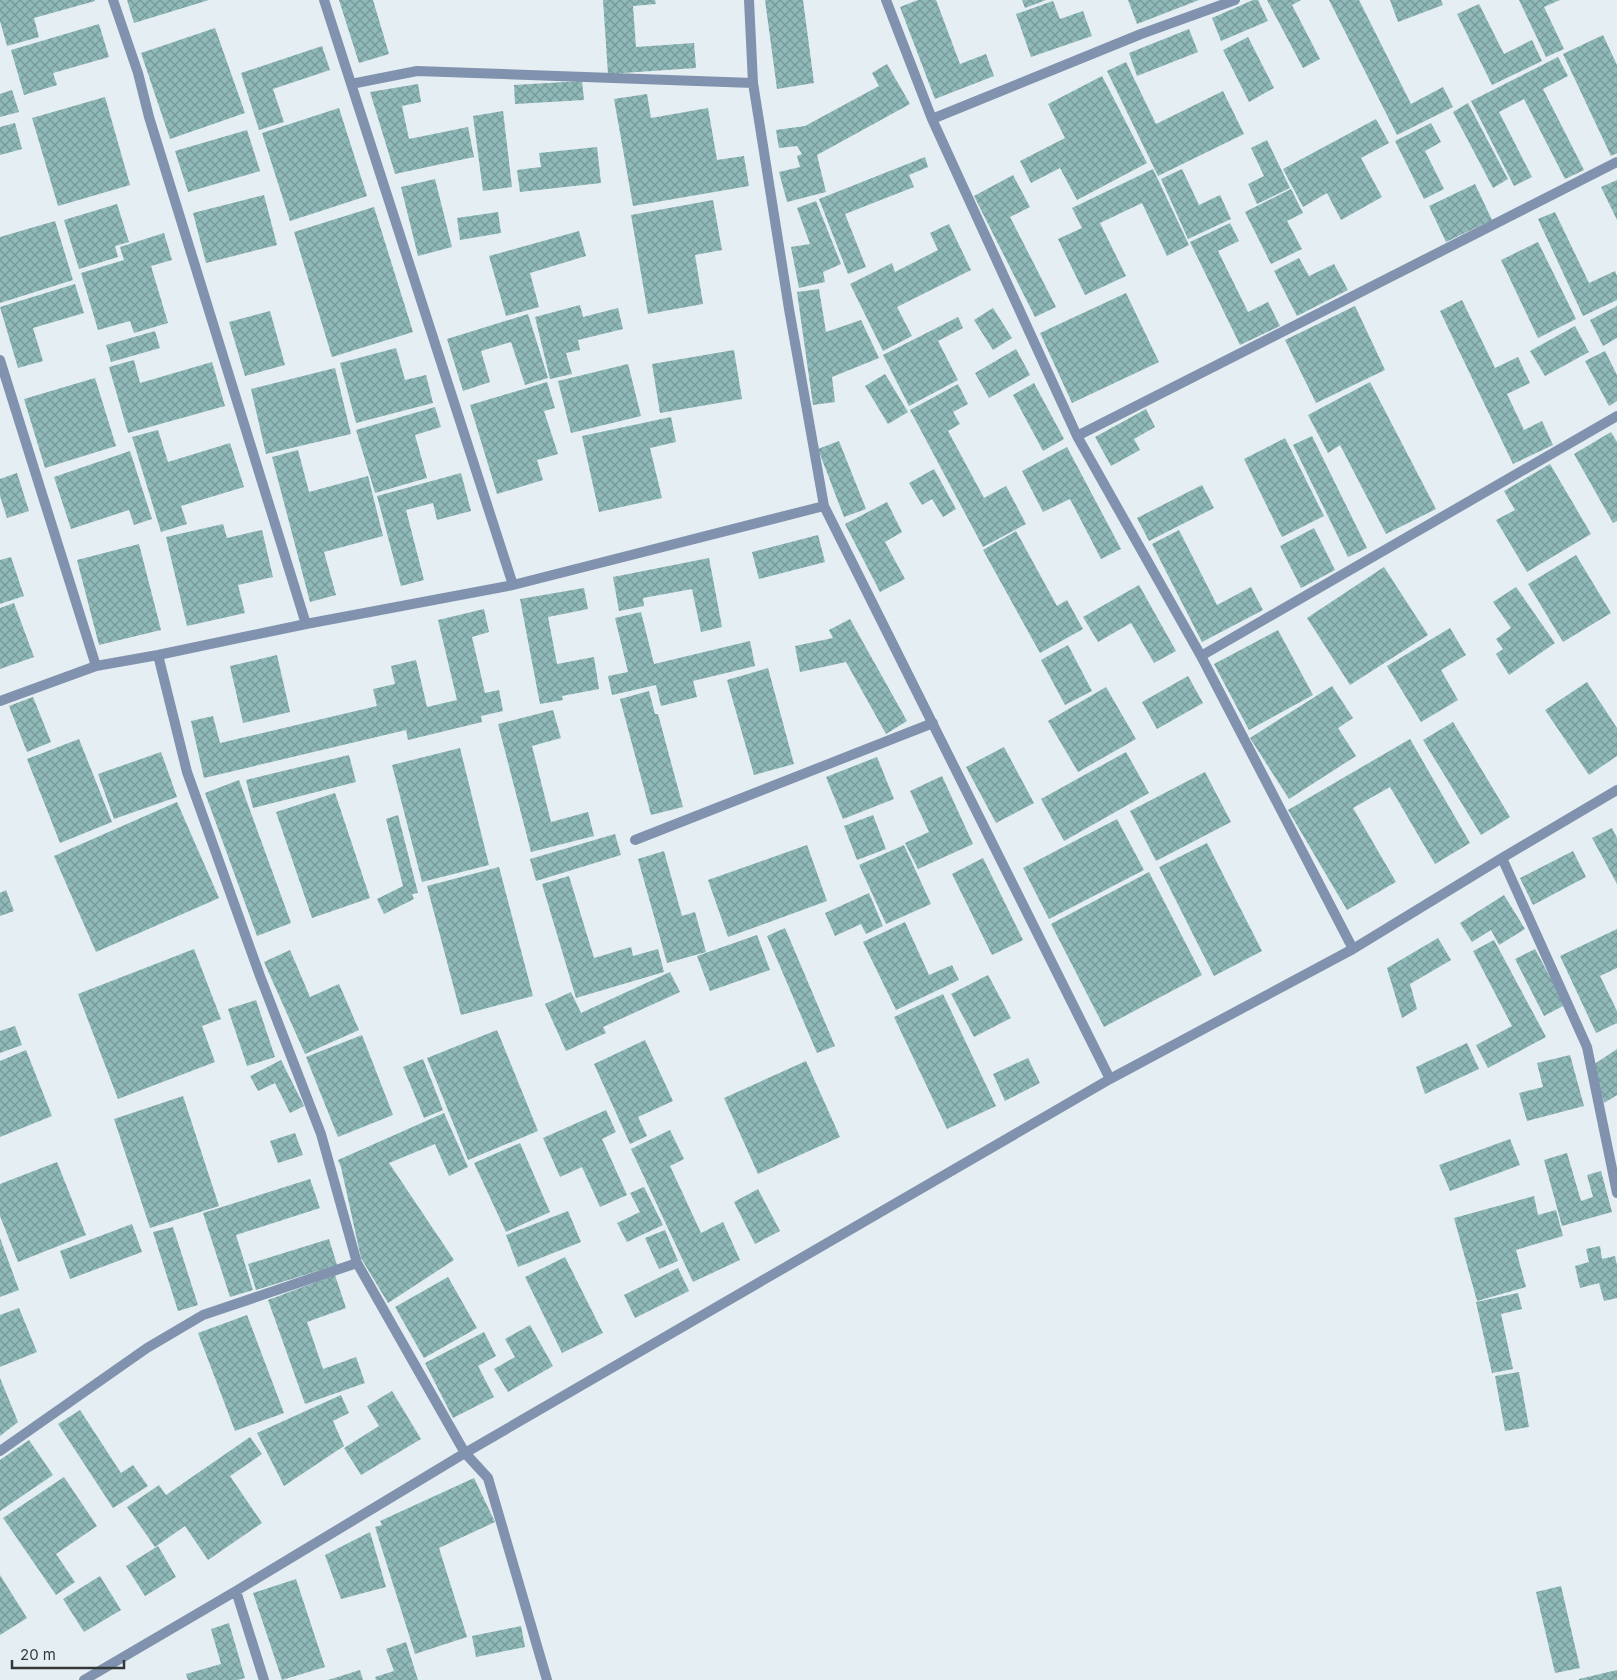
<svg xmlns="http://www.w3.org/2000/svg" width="1617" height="1680" font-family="Inter,sans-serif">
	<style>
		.building { fill: url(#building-cross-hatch) }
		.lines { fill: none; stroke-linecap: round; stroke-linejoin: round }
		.street { stroke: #8092ae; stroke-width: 10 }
	</style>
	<defs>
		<pattern id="building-cross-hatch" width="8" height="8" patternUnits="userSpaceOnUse" patternTransform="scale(1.25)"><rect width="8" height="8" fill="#8fbab9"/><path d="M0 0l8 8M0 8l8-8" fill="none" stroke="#769897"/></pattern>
	</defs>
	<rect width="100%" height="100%" fill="#e5eef2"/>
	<!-- building -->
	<path class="building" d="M0,0H95V1L34,18L39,37L7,46L0,21Z
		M127,0H209L134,23Z
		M339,0H373L389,54L359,63Z
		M603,0H655L656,4L633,6L636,47L694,43L696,68L608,74Z
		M765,0H803L814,83L777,89Z
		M918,0H936L960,64L986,54L994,76L935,99L900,7Z
		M1022,0H1046L1025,8Z
		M1128,0H1199L1137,24Z
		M1253,0H1258L1268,21L1221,41L1212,18Z
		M1267,0H1301L1292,5L1320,59L1303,68Z
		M1329,0H1359L1411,104L1443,87L1453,107L1397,135Z
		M1390,0H1441L1443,5L1398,22Z
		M1519,0H1560L1544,7L1564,49L1546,57Z
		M1053,1L1060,19L1083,11L1092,36L1031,57L1016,14Z
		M1479,4L1504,54L1532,40L1542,61L1492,85L1457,14Z
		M99,24L109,57L53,73L57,85L24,95L11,50Z
		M215,28L245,113L170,139L141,53Z
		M1189,29L1198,52L1137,76L1129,53Z
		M1603,35L1617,65V153L1611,156L1563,54Z
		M1248,37L1274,88L1249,102L1223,50Z
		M322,46L330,70L273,89L284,122L259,130L241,73Z
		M1558,57L1568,76L1543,89L1584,170L1565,179L1524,99L1499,112L1532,177L1514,186L1471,101Z
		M1126,62L1156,124L1223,91L1244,134L1158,176L1107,71Z
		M887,64L910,104L817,155L826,192L787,202L779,172L800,167L797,156L802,154L797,146L779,148L776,130L805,126L879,86L872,73Z
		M1102,76L1147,163L1077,200L1060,168L1031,183L1020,161L1065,138L1048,104Z
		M582,81L584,100L515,104L514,85Z
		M418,84L421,102L402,106L409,139L468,127L474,157L395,174L370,92Z
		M12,90L19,112L0,117V94Z
		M647,94L651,118L708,108L717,160L744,156L749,186L633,206L614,99Z
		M105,97L130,185L58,206L32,118Z
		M1468,103L1508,179L1493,188L1453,112Z
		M339,108L367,196L290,221L262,133Z
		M503,111L512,187L483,191L473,116Z
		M1376,119L1389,143L1361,158L1382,197L1341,220L1327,193L1303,207L1283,169Z
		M15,123L22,149L0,155V127Z
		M1431,123L1441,142L1425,151L1444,189L1424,199L1395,141Z
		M247,130L260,171L188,192L175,151Z
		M1267,140L1290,188L1257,204L1248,184L1264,176L1251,148Z
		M597,147L601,183L520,192L517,170L541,167L539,153Z
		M925,157L928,167L909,175L914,187L845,214L866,267L848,274L819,199Z
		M1153,169L1189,245L1167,256L1142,203L1100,223L1126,276L1085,295L1058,239L1082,228L1072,208Z
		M1182,169L1199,205L1220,195L1231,219L1188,239L1161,179Z
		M1013,175L1030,207L1010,217L1056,307L1035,317L974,196Z
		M435,179L452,247L418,256L401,187Z
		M1617,180V220L1601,187Z
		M1475,184L1492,220L1446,242L1429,206Z
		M1291,189L1303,213L1287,221L1302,249L1271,264L1245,212Z
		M264,195L277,245L206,263L193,213Z
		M713,200L722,250L695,255L703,304L648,314L631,215Z
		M816,201L841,264L823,272L825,282L799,288L791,247L810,244L797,208Z
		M117,204L129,242L115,246L118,257L79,269L64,220Z
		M374,207L413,332L332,357L294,232Z
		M498,212L501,233L460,240L457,218Z
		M1555,212L1589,283L1615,271L1617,276V300L1583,316L1538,219Z
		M55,221L73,280L0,303V237Z
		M1230,223L1239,241L1218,251L1248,312L1268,302L1280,326L1240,345L1190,242Z
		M949,224L971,270L897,307L912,336L883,351L850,284L892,263L895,272L938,250L930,233Z
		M579,231L586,256L530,273L539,307L506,316L489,256Z
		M164,233L172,260L151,266L168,323L134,333L130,321L98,330L81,273L124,260L120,247Z
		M1538,242L1576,319L1538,338L1501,260Z
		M1299,258L1309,276L1334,264L1348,290L1297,316L1274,271Z
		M75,284L84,313L33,328L43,361L18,368L0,307Z
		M819,289L826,332L861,320L879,358L832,377L835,402L813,405L797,292Z
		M1126,293L1159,362L1072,403L1040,333Z
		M1462,300L1495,368L1518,357L1530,383L1507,394L1524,430L1542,421L1553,445L1513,464L1440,311Z
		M580,305L583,317L618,308L623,329L578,340L580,350L566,353L572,374L550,379L535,317Z
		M1355,306L1385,370L1316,403L1285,340Z
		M1617,306V338L1603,346L1590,320Z
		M993,308L1012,338L993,350L974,320Z
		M270,311L285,365L245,376L229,322Z
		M528,314L548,378L525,385L511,342L481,351L490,382L463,391L447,339Z
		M958,317L963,328L938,341L958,380L909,406L883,355Z
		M1575,326L1589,352L1545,376L1530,351Z
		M155,331L160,348L111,362L106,345Z
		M396,348L405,380L426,375L433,403L356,423L340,363Z
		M1016,349L1030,375L989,398L975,373Z
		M734,350L742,399L660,413L652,364Z
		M1605,351L1617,375V401L1609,406L1585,361Z
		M134,360L140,383L212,362L225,406L128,433L109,367Z
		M628,364L641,416L571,433L558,381Z
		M335,368L351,434L266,454L251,389Z
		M885,374L908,412L888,424L865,386Z
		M95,378L116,446L45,468L24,399Z
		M547,382L555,408L544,411L558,454L537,460L543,480L497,494L470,405Z
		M1370,382L1436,509L1386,534L1340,445L1328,453L1308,415Z
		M1034,383L1064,439L1043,451L1013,395Z
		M958,384L968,404L953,412L960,424L948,431L984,498L1006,486L1026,524L983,547L910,410Z
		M435,407L441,427L415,435L427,478L375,493L356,430Z
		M1146,409L1155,427L1134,439L1140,450L1111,466L1095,437Z
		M671,417L676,442L650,448L662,498L599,512L582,436Z
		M158,430L168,462L230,443L244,487L181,506L187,524L161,532L132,437Z
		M1611,432L1617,442V521L1613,523L1574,454Z
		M1312,436L1367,548L1348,557L1293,445Z
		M1285,438L1324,516L1282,537L1244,459Z
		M839,441L866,509L844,517L818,449Z
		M1067,447L1121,549L1101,559L1070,499L1043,512L1022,471Z
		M298,450L309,492L368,476L383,536L324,552L336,595L310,602L272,457Z
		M130,451L152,519L134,525L129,510L71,529L54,477Z
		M1550,464L1591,534L1527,572L1496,520L1515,510L1504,491Z
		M934,469L956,509L943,517L932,499L922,505L909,483Z
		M17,473L29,511L7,518L0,496V479Z
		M461,473L471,511L437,520L433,503L406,510L424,580L401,586L377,496Z
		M1202,485L1214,508L1149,541L1137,518Z
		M887,502L902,532L885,542L905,579L880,592L845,524Z
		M223,524L227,538L262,530L273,577L238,585L245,613L187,626L166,537Z
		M1314,528L1335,570L1301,588L1280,546Z
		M1179,530L1217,605L1251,587L1263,610L1202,642L1152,544Z
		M1016,531L1057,606L1067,600L1083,629L1040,653L983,550Z
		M818,535L825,562L759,579L752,552Z
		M139,544L161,630L99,645L77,560Z
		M1576,555L1611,613L1563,642L1528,584Z
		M11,557L24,596L0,604V560Z
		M709,558L722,627L701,632L692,589L643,598L644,606L619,611L613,577Z
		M1384,567L1428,635L1350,685L1307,618Z
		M1139,585L1176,651L1154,663L1131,623L1098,642L1083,617Z
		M1516,587L1555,643L1509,675L1496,654L1503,649L1496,639L1511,628L1493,602Z
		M584,588L588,609L548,617L557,664L594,657L599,689L562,696L563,700L540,704L520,599Z
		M14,603L34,657L0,669V608Z
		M484,609L489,632L472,637L485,693L499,690L503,711L481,716L482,722L408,740L406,730L204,778L191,721L213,716L220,743L377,706L373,689L395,684L391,666L416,660L427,707L457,700L438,620Z
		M641,612L654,664L750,641L755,666L693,681L697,697L661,706L656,685L612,695L608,676L628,672L615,618Z
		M850,619L907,721L886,734L846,662L800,672L795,646L833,638L829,630Z
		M1450,628L1466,655L1441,670L1458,700L1421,722L1387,666Z
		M1278,630L1313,695L1249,730L1214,664Z
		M1068,645L1092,691L1065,705L1041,660Z
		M277,655L290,712L243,723L230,666Z
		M768,668L794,764L754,775L727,680Z
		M1188,676L1203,703L1157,729L1142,702Z
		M1587,682L1617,728V756L1589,775L1545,710Z
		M1332,686L1353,718L1338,728L1356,756L1289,799L1250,738Z
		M1106,687L1136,739L1078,772L1048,721Z
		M649,691L655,714H658L683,807L651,815L620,699Z
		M33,697L51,742L27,752L9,706Z
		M553,710L561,738L532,746L551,822L588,812L594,836L531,852L498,724Z
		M1453,722L1510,817L1481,835L1423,740Z
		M79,739L112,822L60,843L27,759Z
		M1410,739L1470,843L1435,864L1390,787L1353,808L1396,882L1347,910L1288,810Z
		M1004,747L1034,803L996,823L966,767Z
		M460,748L489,865L422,882L392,765Z
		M161,752L177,797L114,819L98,774Z
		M1126,752L1149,793L1064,841L1041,799Z
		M349,755L356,782L253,808L246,780Z
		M877,757L894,799L843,819L826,777Z
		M1205,772L1231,822L1156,861L1130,811Z
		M942,776L973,844L918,869L905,843L929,832L910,791Z
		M239,780L291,923L257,936L205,793Z
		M335,793L370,898L312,918L276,812Z
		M177,802L219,898L96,952L54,856Z
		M398,815L418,893L412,894L414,899L384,914L377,899L403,886L386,819Z
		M873,815L886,849L857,860L844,826Z
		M1117,819L1144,870L1049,919L1023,868Z
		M1612,828L1617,838V884L1592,838Z
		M615,834L621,855L536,881L530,859Z
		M1207,843L1262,951L1214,976L1159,867Z
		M807,845L827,901L728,937L708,880Z
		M904,845L931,904L886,924L859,865Z
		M664,851L682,916L695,912L706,952L667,963L638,859Z
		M1573,851L1586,877L1533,905L1520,878Z
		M983,858L1023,940L992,955L952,874Z
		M499,867L533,996L461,1015L427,886Z
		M1149,872L1202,975L1104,1027L1051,924Z
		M569,876L594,958L631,947L633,956L658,949L664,972L576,998L542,884Z
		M6,890L14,911L0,916V893Z
		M869,893L883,926L866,934L861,924L835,936L825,913Z
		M1504,895L1525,929L1499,945L1491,930L1472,942L1460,923Z
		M905,922L929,975L952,965L959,980L896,1010L863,942Z
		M785,928L835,1046L817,1053L767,936Z
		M1617,929V968L1600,976L1617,1011V1023L1596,1033L1560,956Z
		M757,935L770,970L710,991L697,956Z
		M1438,938L1451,960L1410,984L1417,1009L1402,1018L1387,968Z
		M1494,940L1546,1037L1488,1068L1476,1045L1512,1026L1473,951Z
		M194,949L221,1019L202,1026L215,1062L118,1099L78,994Z
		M1535,949L1565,1005L1544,1016L1515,959Z
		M290,950L310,997L339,984L359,1030L305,1054L264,962Z
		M670,972L680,992L603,1027L606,1033L566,1051L545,1004L571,992L581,1013Z
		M988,975L1011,1018L974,1037L951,994Z
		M943,994L996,1106L947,1129L894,1017Z
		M256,1000L275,1057L247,1066L228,1009Z
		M15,1026L22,1045L0,1053V1031Z
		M497,1030L538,1131L468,1160L427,1058Z
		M362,1035L393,1115L338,1137L306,1057Z
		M645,1040L673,1101L638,1117L647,1136L630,1144L594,1064Z
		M1467,1043L1479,1069L1425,1094L1416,1067Z
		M1617,1049V1095L1604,1103L1593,1065Z
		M26,1050L52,1116L0,1137V1061Z
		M1570,1055L1584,1106L1527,1121L1519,1093L1543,1087L1537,1063Z
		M1028,1058L1040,1083L1005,1101L993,1074Z
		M423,1059L443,1110L424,1118L403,1067Z
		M281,1060L304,1106L290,1113L275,1083L258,1091L250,1076Z
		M806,1061L840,1137L758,1174L724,1098Z
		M183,1096L219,1206L150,1228L114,1119Z
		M606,1110L616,1132L602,1139L627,1195L600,1207L582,1167L560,1177L543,1138Z
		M444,1113L468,1167L449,1176L435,1144L389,1163L454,1260L388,1303L361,1258L341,1167L338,1160Z
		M670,1130L684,1159L670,1166L701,1233L723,1222L740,1260L693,1282L631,1149Z
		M295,1133L303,1155L278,1163L270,1141Z
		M1510,1139L1520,1165L1450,1191L1439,1165Z
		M520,1143L550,1212L506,1232L474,1163Z
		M1567,1153L1581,1201L1593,1197L1587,1175L1601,1171L1612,1212L1562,1226L1544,1160Z
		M57,1162L86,1235L18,1262L0,1216V1184Z
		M310,1179L320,1208L236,1235L253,1290L230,1297L203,1213Z
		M644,1187L663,1225L627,1242L617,1223L640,1212L630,1193Z
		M758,1189L780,1231L755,1244L734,1202Z
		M1534,1196L1538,1215L1556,1210L1563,1236L1516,1250L1526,1287L1477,1301L1454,1218Z
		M568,1211L581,1242L518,1267L506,1235Z
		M132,1224L142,1252L70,1279L60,1251Z
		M173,1227L198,1305L178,1311L153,1232Z
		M665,1230L678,1261L659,1269L645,1238Z
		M0,1238L19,1290L0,1297Z
		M329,1239L337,1265L256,1290L248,1264Z
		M1600,1246L1602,1259L1615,1256L1617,1265V1298L1604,1301L1599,1283L1580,1288L1575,1266L1589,1262L1586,1249Z
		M565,1257L603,1333L562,1353L525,1277Z
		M678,1268L689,1291L635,1318L624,1295Z
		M335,1275L346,1308L307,1322L323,1369L356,1357L365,1383L305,1404L268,1300Z
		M448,1277L477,1328L424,1358L395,1307Z
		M1518,1293L1522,1309L1501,1314L1513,1369L1492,1373L1476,1302Z
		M19,1308L37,1352L0,1367V1315Z
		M247,1315L284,1413L235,1431L198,1333Z
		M530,1325L553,1366L508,1392L494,1369L515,1357L505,1339Z
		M484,1332L496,1356L478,1366L494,1397L453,1418L425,1363Z
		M1519,1372L1529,1427L1505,1431L1495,1376Z
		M0,1378L18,1422L0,1436Z
		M392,1391L421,1439L361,1475L344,1448L379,1426L367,1406Z
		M341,1395L349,1413L333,1421L344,1446L284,1486L257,1433Z
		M80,1410L121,1473L133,1465L148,1486L113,1508L58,1424Z
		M250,1437L262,1454L230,1476L262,1523L208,1560L185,1526L155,1547L127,1507L159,1485L166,1495Z
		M29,1440L53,1475L0,1511V1460Z
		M64,1477L97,1526L56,1554L75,1582L56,1595L3,1518Z
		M474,1478L495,1522L439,1548L467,1637L415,1654L375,1527L382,1525L380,1521Z
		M370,1532L386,1587L341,1599L325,1555Z
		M158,1546L176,1577L145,1596L126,1566Z
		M0,1575L27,1618L0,1635Z
		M100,1576L121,1610L84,1632L63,1599Z
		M296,1579L325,1667L282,1680L253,1593Z
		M1561,1586L1580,1668L1555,1673L1536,1592Z
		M229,1623L245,1678L237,1680H188L186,1674L221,1664L211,1629Z
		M521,1626L525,1647L476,1657L472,1636Z
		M406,1642L418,1680H376L375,1677L394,1671L386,1649Z
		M360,1670L363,1680H328Z
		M1617,1670V1680H1579V1679Z"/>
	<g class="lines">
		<!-- street -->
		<path class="street" d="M113,0L138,73L149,117L306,624
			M324,0L513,585
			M749,0L753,83L789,309L824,506L1110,1079
			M886,0L932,119L1077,436L1201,656L1353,949
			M351,84L417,71L753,83
			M932,119L1141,34L1235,0
			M0,360L96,666
			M1077,436L1617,162
			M158,655L187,772L260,976L321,1134L357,1263L465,1453L488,1478L547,1680
			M1201,656L1617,416
			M0,701L96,666L158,655L306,624L513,585L824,506
			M635,840L933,723
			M1502,858L1587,1047L1617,1193
			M0,1451L147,1348L203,1315L357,1263
			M236,1591L264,1680
			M84,1680L236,1591L465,1453L1110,1079L1353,949L1502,858L1617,790"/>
	</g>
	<!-- scale -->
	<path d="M12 1660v8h112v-8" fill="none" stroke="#343839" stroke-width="2.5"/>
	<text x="20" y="1660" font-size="15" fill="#343839" stroke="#e5eef2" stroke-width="4" paint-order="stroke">20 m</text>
</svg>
